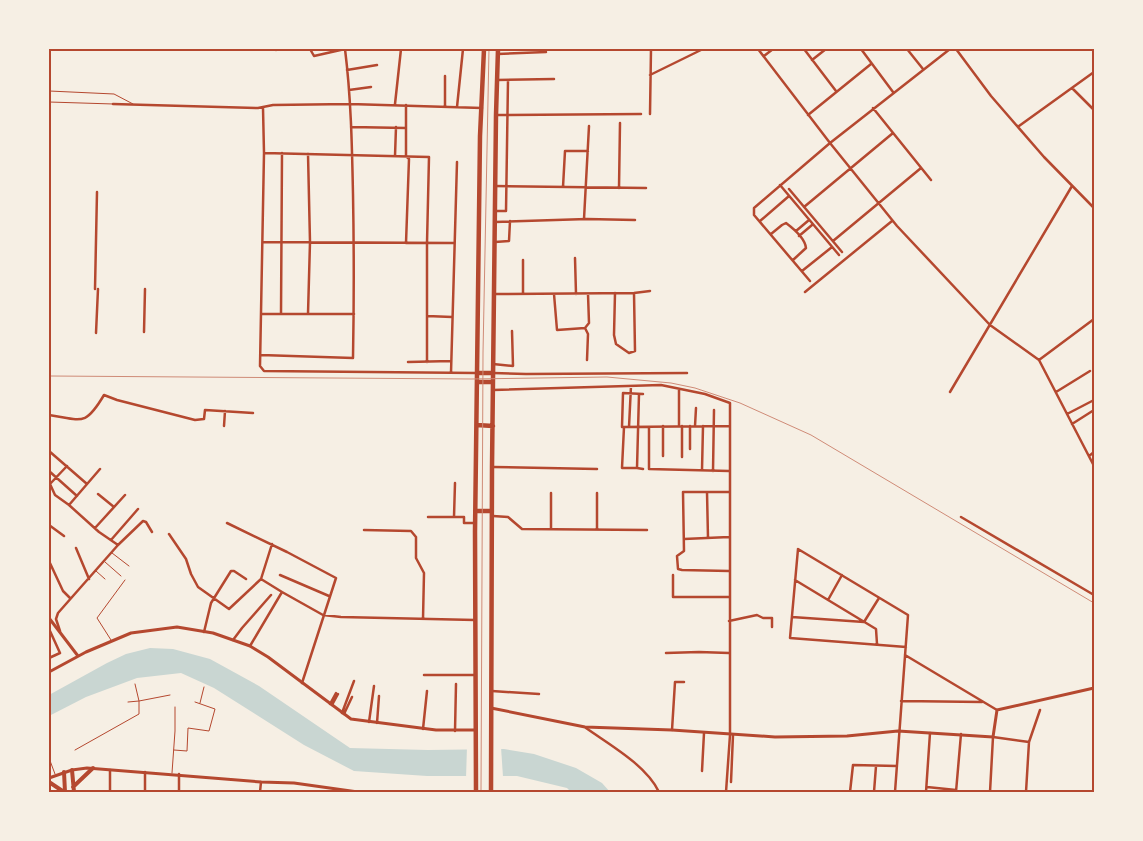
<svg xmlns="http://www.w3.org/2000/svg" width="1143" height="841" font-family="'Playfair Display',serif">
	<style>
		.water { fill: #c9d6d2 }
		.pier { fill: #f6efe4 }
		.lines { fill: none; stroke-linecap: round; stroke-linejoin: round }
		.service { stroke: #b5482f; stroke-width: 1 }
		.minor { stroke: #b5482f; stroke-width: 2.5 }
		.tertiary { stroke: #b5482f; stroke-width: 3 }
		.secondary { stroke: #b5482f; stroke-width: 4 }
		.trunk { stroke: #b5482f; stroke-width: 4.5 }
		.rail { stroke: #cf8b77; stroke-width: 1 }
		.neatline { fill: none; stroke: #b5482f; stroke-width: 2 }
	</style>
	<rect width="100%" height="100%" fill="#f6efe4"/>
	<!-- water -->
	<path class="water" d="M150,648L173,649L210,659L259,686L350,748L428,750L504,749L534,754L576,768L602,783L610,792H571L567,788L517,776H427L354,771L304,745L214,688L181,673L137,678L86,697L49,716V695L107,663L126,654Z"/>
	<!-- pier -->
	<path class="pier" d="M467,747H501L503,777L466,778Z"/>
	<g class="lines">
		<!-- service -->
		<path class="service" d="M49,91L114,94L133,104
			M49,102L113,104
			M112,553L129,566
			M105,562L121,576
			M96,571L105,579
			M111,640L97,618L125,580
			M128,702L139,701L135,684
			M200,703L204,687
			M75,750L139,714V701L170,695
			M174,750L187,751L188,728L209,731L215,709L195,702
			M49,758L55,774
			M172,773L175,731V707"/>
		<!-- minor -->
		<path class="minor" d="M274,49L276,50
			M310,49L314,56L345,49
			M613,49H618
			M758,49L830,143L897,226L990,325L1039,360
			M804,49L836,91
			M861,49L893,92
			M907,49L923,69
			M956,49L991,96L1044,157L1094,208
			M498,54L546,52
			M764,56L773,49
			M812,60L826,49
			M347,70L377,65
			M650,75L703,49
			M445,76V106
			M497,80L554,79
			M1072,88L1094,110
			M349,90L371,87
			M113,104L258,108L273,105L350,104L482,108
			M395,104L401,49
			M406,105V156
			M457,107L463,49
			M263,108L264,153L260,366L264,371L476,373
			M873,108L931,180
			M650,114L651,49
			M496,115L641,114
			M808,115L871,64
			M1019,126L1094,72
			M351,127L406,128
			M264,153L429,157L427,243V362
			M308,154L310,242L308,314
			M395,156L396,127
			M780,185L839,255
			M495,186L646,188
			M563,187L565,151H588
			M619,188L620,123
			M789,189L842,252
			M804,207L893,133
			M495,211H506L508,80
			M584,219L589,126
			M760,221L789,196
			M495,222L587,219L635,220
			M796,231L809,220
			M771,234L782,225L786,223C794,229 805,238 806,248L793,260
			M799,236L812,225
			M833,241L921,168
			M263,242L454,243
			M495,242L509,241L510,221
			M406,243L409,159L407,157
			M575,258L576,294
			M523,260V294
			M802,271L832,247
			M810,281L754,215V208L830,143L950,49
			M95,289L97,192
			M805,292L892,221
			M615,293L614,335L616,344L629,353L635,351L634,293
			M494,294L634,293L650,291
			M554,294L557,330L585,328
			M261,314H354
			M281,314L282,153
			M427,316L452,317
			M1094,319L1039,360L1094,466
			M144,332L145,289
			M96,333L98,289
			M261,355L353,358C354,304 354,249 353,194C352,145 351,97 345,49
			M587,360L588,334L585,328L589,323L588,294
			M408,362L451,361
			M493,364L513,366L512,331
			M451,373L457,162
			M493,373L526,374L687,373
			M493,390L661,385L705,394L730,403V735L726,792
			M679,390V426
			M950,392L1072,186
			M1056,392L1090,371
			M639,394L637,468L643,469
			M643,394L623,393L622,427L730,426
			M1067,414L1094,400
			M49,415C82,420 85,427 104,395L117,400L195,420L204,419L205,410L253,413
			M1072,424L1094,410
			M224,426L225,411
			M682,426V457
			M695,426L696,408
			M624,427L622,468H637
			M629,427L631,386
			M649,427V469L729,471
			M690,449V426
			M49,451L87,484
			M663,456V426
			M1089,456L1094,452
			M493,467L597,469
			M702,470L703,426
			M49,471L77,496
			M713,471L714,410
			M50,484L55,495L69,505L99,532L118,545
			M49,485L67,466
			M707,492L708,538
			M551,493V529
			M597,493V529
			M98,494L114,507
			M69,505L100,469
			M493,516L508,517L522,529L647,530
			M428,517H464V523H474
			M454,517L455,483
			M961,517L1094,595
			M227,523L287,552L336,578L302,683
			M49,525L64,536
			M95,528L125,495
			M364,530L411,531L416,537V558L424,573L423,619
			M169,534L186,559L191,574L198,587L229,609L261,579L272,544
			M684,539L729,537
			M111,540L138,509
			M76,548L89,579
			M49,561L63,591L70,598
			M729,571L682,570L678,569L677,556L684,551L683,492H729
			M280,575L329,596
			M673,575V597H729
			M795,580L876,629L877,644
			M282,592L323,615L341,617L475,620
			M828,600L842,575
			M792,617L864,622L879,598
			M729,621L757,615L763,618H772V627
			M60,631L56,619L58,613L118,545L143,521L146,522L152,532
			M204,632L211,603L231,571H234L246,579
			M233,640L242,628L271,595
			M250,646L282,592L261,579
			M666,653L699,652L729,653
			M905,655L997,710
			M49,658L60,653L50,631
			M424,675H475
			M492,691L539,694
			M901,701L982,702
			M330,704L336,693
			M332,705L338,694
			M342,713L354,681
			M344,714L352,697
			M369,722L374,686
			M377,723L379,696
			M586,728C610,745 646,765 659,792
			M423,729L427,691
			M672,730L675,682H684
			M455,731L456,684
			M110,770V792
			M702,771L704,733
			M179,774V792
			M731,782L733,735
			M927,787L956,790
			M145,792V772
			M260,792L261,782
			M850,792L853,765L897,766
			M874,792L876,766
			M895,792L908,615L798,549L790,638L906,647
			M926,792L930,733
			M956,792L961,734
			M990,792L993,737L1029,742
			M1026,792L1029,742L1040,710"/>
		<!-- tertiary -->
		<path class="tertiary" d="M49,618L78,656
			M49,672L86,652L131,633L177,627L213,633L250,646L268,657L351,719L436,730H475
			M491,708L585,727L672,730L775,737L847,736L898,731L993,737L997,710L1094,688
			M49,778L72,770L87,768L261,782L294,783L358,792H383"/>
		<!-- secondary -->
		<path class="secondary" d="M72,770L74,792
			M64,772L65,792
			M49,782L64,792
			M73,787L93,768"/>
		<!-- trunk -->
		<path class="trunk" d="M477,373H493
			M477,382H493
			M477,425L493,426
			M476,511H492
			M476,792L475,532L480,136L484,49
			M491,792L492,467L496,115L498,49"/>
		<!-- rail -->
		<path class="rail" d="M49,376L471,379L607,377L671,383L695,388L740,403L811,435L1094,603
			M481,792L483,353L489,49"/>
	</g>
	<!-- border -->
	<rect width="1143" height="841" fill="none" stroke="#f6efe4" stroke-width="100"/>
	<rect x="50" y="50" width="1043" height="741" class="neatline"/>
</svg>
